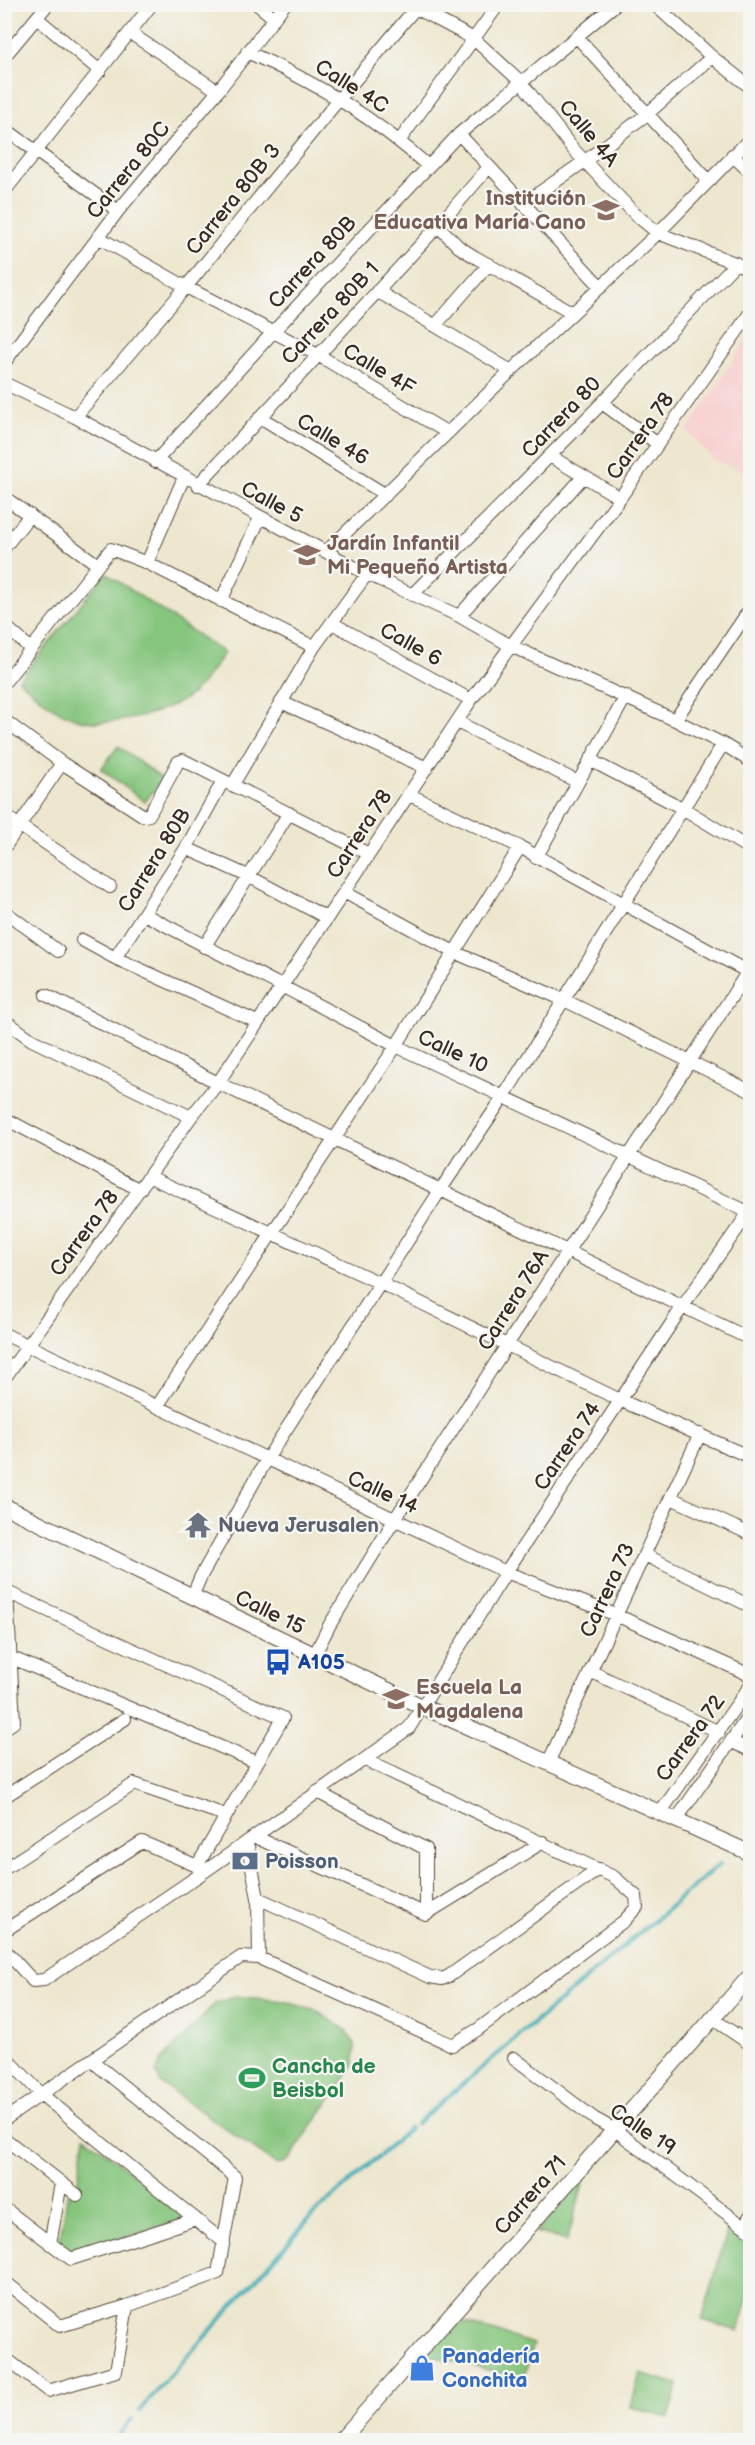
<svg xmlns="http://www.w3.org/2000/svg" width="755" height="2445" font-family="'Balsamiq Sans',sans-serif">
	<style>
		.built { fill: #f7d0cf }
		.green { fill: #85c57d; stroke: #60784e; stroke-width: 1.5 }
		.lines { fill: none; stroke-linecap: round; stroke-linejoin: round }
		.stream { stroke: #3daeb7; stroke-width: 4 }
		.minor-casing { stroke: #564639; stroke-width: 14 }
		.tertiary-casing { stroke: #564639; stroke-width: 17 }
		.minor { stroke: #fff; stroke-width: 12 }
		.tertiary { stroke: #fff; stroke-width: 15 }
		.labels { text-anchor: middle; stroke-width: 4.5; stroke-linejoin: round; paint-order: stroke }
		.street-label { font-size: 21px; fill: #3b2a1e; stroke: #f6f6f2 }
		.education-label { font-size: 21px; font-weight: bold; fill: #785e54; stroke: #f6f6f2; text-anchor: start }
		.worship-label { font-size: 21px; font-weight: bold; fill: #5b616d; stroke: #f6f6f2; text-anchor: start }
		.transit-label { font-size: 21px; font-weight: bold; fill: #164399; stroke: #f6f6f2; text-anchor: start }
		.service-label { font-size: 21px; font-weight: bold; fill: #4e5e75; stroke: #f6f6f2; text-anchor: start }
		.leisure-label { font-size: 21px; font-weight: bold; fill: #27864d; stroke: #f6f6f2; text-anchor: start }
		.shop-label { font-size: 21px; font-weight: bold; fill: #366cbe; stroke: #f6f6f2; text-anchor: start }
	</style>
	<rect width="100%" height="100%" fill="#f6f6f2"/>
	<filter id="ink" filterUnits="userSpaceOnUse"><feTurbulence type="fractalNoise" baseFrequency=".0167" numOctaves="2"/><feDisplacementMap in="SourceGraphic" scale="12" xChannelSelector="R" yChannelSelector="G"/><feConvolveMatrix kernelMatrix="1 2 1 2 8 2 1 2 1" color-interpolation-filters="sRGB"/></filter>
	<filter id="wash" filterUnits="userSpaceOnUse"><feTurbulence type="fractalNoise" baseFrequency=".008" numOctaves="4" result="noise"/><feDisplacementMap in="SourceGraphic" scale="24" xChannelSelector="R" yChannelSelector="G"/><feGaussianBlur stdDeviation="1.35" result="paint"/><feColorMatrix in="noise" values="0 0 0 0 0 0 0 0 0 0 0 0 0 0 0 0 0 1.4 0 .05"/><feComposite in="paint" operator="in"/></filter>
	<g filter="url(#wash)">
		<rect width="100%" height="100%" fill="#eee7cf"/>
		<!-- built -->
		<path class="built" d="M750,334V474L714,460L687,431Z"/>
		<!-- green -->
		<path class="green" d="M106,573L224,653C215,665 207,679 196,690C173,713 108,729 77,719C54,711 37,696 19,680Z
			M118,746L162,779L145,802L101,769Z
			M235,1996L284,2001L316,2011L345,2029L355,2044L354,2065L288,2161L277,2165L161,2083L156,2073L161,2061L215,2004Z
			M85,2136L189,2218L71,2254L59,2245L68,2191L76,2192Z
			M585,2177L567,2241L536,2232Z
			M729,2225L750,2241V2289L738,2331L702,2320Z
			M455,2320L534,2344L523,2379L426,2354Z
			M640,2373L678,2384L669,2418L631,2407Z"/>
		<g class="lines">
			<!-- stream -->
			<path class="stream" d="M416,2124L720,1864
				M139,2411L312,2216L410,2128
				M115,2440L132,2419"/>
		</g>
	</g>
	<g filter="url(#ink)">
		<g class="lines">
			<!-- minor casing -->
			<g class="minor-casing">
				<path id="minor" d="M257,4L274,18
					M654,4L712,57L750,87
					M410,5L474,39L521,82L573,149L635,214L658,233L750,269
					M37,18L100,71
					M130,33L218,91
					M577,37L708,180
					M247,52C314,81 374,117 428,166
					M4,57L48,4
					M4,128L118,211
					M459,134L601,287
					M400,140L499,4
					M732,155L750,172
					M4,192L152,4
					M523,204L585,161L646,115L712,57
					M438,226L459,247L475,257L573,313
					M98,237L186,287L318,355L448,433
					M377,291L511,371
					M435,326L489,264
					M4,363L118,211L218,91L285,4
					M4,383L75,417L367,574L459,616L511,646L675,720L723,744L750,761
					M602,403L658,444
					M75,417L186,287L340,98L419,4
					M260,417L386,495
					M550,456L620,498
					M155,462L274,331L459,134L616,4
					M198,485L438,226L489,167
					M4,497L98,565
					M4,548L30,515
					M326,552L511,371L658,233L750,139
					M147,563L184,477
					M412,595L602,403L736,263
					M221,601L260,518
					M459,616L584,476
					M332,623L471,700
					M4,625L31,649
					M4,683L111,549L147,563L314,647
					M281,702L427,768
					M4,720L62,763L144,816L149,815L178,762L183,760L369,854
					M675,720L750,609
					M457,722L578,782
					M590,760L684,809L750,849
					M232,786L314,647L367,574
					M408,794L520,847L748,972
					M4,815L110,887
					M4,848L62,763
					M186,848L250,877L327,918
					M536,858L626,696
					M344,892L454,952L564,1000L750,1091
					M4,911L58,951
					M144,914L396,1046L750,1213
					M82,940L115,958L257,1022
					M204,947L289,813
					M115,958L186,848L223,781
					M46,995L218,1083L750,1339
					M4,1020L32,1040L191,1117
					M4,1118L140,1190
					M150,1177L380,1283L622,1401L750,1457
					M4,1334L506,1572L616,1615L750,1675
					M4,1379L191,1117L218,1083L471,700L620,498L750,313
					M158,1405L396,1046L520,847
					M671,1498L750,1534
					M645,1555L750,1606
					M7,1592L283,1718L197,1866
					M192,1597L201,1576L267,1459L441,1189L504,1096L723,744
					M314,1656L329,1626L395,1519L750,968
					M4,1661L10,1657L256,1762
					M590,1671L719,1732
					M4,1729L14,1722L7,1592
					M732,1742L750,1750
					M548,1763L700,1434
					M317,1792L426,1849V1914
					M4,1797L125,1719
					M660,1813L750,1686
					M676,1820L750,1714
					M255,1837L426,1914
					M247,1842L258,1898L259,1958
					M4,1869L134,1784L225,1815
					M258,1898L430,1977L442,1979L449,1976L599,1869
					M426,1914L543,1842
					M4,1931L142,1842L197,1866L200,1872
					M4,1949L33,1981L44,1980L201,1874L409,1728L506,1572L683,1306L750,1211
					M713,2019L750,2044
					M4,2055L42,2095L224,2242
					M514,2058L595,2119L615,2130L750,2231
					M4,2120L241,1957L259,1958L452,2045L477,2030L624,1921L637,1907L636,1896L614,1877L365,1760
					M4,2138L77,2195
					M4,2208L71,2259L196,2219
					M744,2226L750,2216
					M50,2244L61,2183
					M4,2281L60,2326L127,2306L218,2273L235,2177L91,2060
					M4,2357L48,2391L116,2371L127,2306"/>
			</g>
			<!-- tertiary casing -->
			<g class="tertiary-casing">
				<path id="tertiary" d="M4,1506L421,1706L750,1853
					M341,2440L750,1976"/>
			</g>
			<!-- minor -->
			<use href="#minor" class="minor"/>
			<!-- tertiary -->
			<use href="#tertiary" class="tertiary"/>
		</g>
	</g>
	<!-- icons -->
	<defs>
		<g id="school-bare" transform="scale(2.07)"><path d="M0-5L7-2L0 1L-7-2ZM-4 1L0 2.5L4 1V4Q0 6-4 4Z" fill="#8d6e63" stroke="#f6f6f2" stroke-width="2.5" paint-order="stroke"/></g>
		<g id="temple-bare" transform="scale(2.07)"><path d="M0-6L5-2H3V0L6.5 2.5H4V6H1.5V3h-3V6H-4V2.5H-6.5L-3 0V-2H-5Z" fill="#6b7280" stroke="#f6f6f2" stroke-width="2.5" paint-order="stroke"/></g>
		<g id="bus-bare" transform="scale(2.07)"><path d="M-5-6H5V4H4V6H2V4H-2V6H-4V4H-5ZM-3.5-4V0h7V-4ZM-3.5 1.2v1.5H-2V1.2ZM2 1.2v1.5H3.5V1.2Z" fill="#1a4fb4" stroke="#f6f6f2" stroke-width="2.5" paint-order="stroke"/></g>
		<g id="bank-bare" transform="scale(2.07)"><path d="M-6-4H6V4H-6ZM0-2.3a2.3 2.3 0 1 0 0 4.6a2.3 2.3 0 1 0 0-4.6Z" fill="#5c6f8a" stroke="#f6f6f2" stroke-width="2.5" paint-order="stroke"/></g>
		<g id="stadium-bare" transform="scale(2.07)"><path d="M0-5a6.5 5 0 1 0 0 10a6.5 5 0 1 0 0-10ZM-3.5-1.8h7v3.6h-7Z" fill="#2e9e5b" stroke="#f6f6f2" stroke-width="2.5" paint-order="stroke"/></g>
		<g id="shop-bare" transform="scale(2.07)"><path d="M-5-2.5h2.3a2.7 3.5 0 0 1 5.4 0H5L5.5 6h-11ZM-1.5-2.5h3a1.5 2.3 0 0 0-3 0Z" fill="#3f7fe0" stroke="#f6f6f2" stroke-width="2.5" paint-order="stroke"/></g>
	</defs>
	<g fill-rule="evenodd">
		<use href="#school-bare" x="606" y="210"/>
		<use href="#school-bare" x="307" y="555"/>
		<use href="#temple-bare" x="198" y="1525"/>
		<use href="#bus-bare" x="278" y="1662"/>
		<use href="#school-bare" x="396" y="1699"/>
		<use href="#bank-bare" x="245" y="1861"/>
		<use href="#stadium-bare" x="252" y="2078"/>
		<use href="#shop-bare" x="422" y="2368"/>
	</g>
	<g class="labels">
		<!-- street labels -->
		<g class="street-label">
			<text transform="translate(352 86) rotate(32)" y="7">Calle 4C</text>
			<text transform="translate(589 133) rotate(50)" y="7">Calle 4A</text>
			<text transform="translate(128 170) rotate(-51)" y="7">Carrera 80C</text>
			<text transform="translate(233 199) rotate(-51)" y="7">Carrera 80B 3</text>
			<text transform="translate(312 262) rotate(-47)" y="7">Carrera 80B</text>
			<text transform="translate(330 313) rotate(-47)" y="7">Carrera 80B 1</text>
			<text transform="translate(379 369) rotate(31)" y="7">Calle 4F</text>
			<text transform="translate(561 417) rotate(-46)" y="7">Carrera 80</text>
			<text transform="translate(640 436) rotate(-55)" y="7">Carrera 78</text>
			<text transform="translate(333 439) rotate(31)" y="7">Calle 46</text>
			<text transform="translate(272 502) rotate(28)" y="7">Calle 5</text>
			<text transform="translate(411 644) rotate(29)" y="7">Calle 6</text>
			<text transform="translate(359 834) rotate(-57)" y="7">Carrera 78</text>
			<text transform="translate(154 860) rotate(-58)" y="7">Carrera 80B</text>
			<text transform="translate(453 1051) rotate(25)" y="7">Calle 10</text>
			<text transform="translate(84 1233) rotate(-54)" y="7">Carrera 78</text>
			<text transform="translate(513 1300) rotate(-58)" y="7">Carrera 76A</text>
			<text transform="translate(567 1446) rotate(-56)" y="7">Carrera 74</text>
			<text transform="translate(383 1492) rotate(25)" y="7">Calle 14</text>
			<text transform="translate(607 1590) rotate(-65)" y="7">Carrera 73</text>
			<text transform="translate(270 1612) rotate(26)" y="7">Calle 15</text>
			<text transform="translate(690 1738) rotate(-54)" y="7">Carrera 72</text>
			<text transform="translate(643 2129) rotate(34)" y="7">Calle 19</text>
			<text transform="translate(530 2195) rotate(-49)" y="7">Carrera 71</text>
		</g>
		<!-- education labels -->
		<g class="education-label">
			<text x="586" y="205" text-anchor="end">Institución<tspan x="586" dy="24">Educativa María Cano</tspan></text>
			<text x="327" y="550">Jardín Infantil<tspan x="327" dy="24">Mi Pequeño Artista</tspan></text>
			<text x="416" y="1694">Escuela La<tspan x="416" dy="24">Magdalena</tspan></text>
		</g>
		<!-- worship labels -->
		<g class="worship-label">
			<text x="218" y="1532">Nueva Jerusalen</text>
		</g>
		<!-- transit labels -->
		<g class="transit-label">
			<text x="298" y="1669">A105</text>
		</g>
		<!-- service labels -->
		<g class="service-label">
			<text x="265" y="1868">Poisson</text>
		</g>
		<!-- leisure labels -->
		<g class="leisure-label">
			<text x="272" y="2073">Cancha de<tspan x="272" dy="24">Beisbol</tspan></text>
		</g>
		<!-- shop labels -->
		<g class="shop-label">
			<text x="442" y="2363">Panadería<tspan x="442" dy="24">Conchita</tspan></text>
		</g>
	</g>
	<!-- margin -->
	<rect width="755" height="2445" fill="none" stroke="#f6f6f2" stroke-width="24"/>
</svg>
